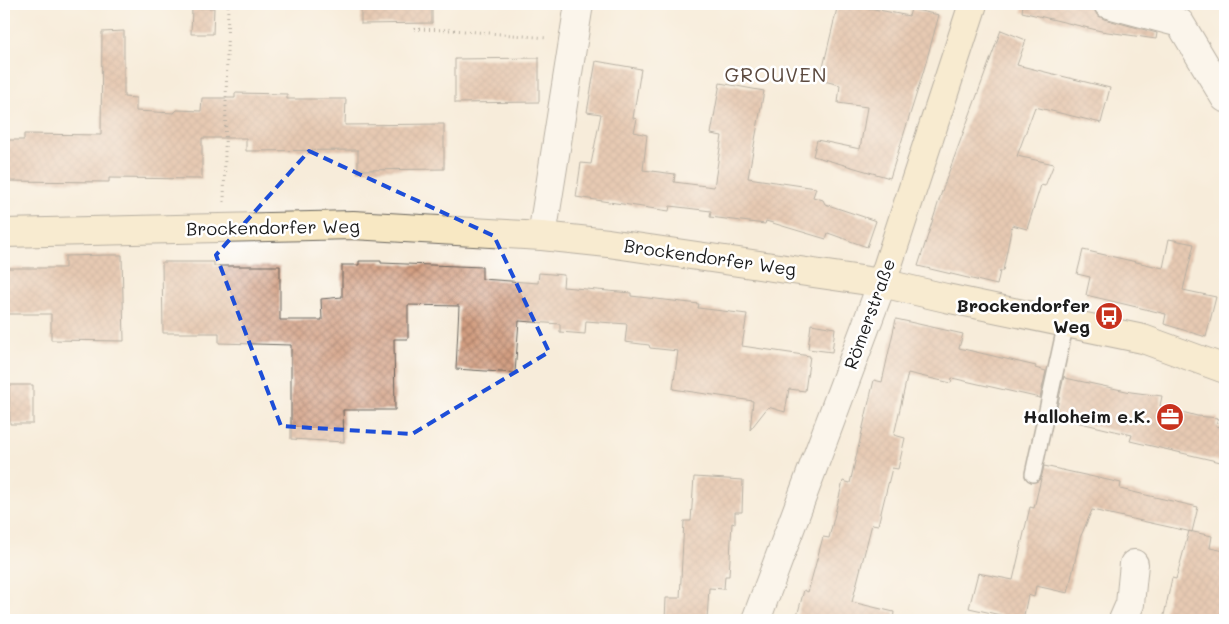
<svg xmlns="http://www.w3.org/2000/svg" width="1229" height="624" font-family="Mali,sans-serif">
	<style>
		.building { fill: url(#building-cross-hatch) }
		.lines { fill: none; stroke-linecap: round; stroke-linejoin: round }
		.lane-casing { stroke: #69655e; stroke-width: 18 }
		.street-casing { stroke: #69655e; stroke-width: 30 }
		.secondary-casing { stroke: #69655e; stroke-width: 30 }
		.path { stroke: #69655e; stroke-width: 3; stroke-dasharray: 1 4; stroke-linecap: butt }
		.lane { stroke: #fff; stroke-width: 15 }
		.street { stroke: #fff; stroke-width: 28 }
		.secondary { stroke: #f8e8c3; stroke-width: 28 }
		.marked { fill: none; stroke: #1d4ed8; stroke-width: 4; stroke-dasharray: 10 6; stroke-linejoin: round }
		.labels { text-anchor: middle; stroke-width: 5; stroke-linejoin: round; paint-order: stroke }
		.street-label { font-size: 18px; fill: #1c1c1c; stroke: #fff }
		.poi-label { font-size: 18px; font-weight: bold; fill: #1c1c1c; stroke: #fff; text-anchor: end }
		.quarter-label { font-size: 20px; letter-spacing: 1px; fill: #5c4a3f; stroke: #fff }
	</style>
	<defs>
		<pattern id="building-cross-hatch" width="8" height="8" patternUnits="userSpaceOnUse" patternTransform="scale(1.25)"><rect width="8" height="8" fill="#d29e81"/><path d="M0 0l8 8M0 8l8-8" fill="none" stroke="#aa8069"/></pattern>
	</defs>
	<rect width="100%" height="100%" fill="#fff"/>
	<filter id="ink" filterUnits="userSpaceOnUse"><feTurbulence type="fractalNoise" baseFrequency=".02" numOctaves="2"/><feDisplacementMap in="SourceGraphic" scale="10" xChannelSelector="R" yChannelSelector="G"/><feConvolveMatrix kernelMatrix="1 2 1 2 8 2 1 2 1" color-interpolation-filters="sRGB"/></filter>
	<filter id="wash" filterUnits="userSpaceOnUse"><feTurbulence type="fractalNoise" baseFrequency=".0096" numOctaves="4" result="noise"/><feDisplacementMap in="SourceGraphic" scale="20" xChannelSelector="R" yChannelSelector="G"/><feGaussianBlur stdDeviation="1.12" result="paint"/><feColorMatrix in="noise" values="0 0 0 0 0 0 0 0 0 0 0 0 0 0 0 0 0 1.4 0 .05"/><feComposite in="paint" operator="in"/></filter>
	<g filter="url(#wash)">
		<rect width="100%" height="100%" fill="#f7ecda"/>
		<g id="blocks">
			<!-- building -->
			<path class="building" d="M361,4H432V23L361,24Z
				M838,4H849L909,16L911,9L939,15L923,73L890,178L813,156L817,140L860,149L867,107L838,103L840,85L820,80Z
				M1023,4H1077L1093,7L1097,15L1104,19L1157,33L1156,39L1101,31L1022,12Z
				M192,8H214L213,34H191Z
				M1001,30L1026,40L1017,65L1110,88L1101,123L1035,107L1017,156L1054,164L1045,186L1041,185L1027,229L1012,225L1003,271H1000L997,285L918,266L943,188Z
				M124,31V97L136,98V111L174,113L177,110L201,111L202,98H235V93L287,94V99H346L345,125L444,124V169L358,170V150L246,151V138H202V179L109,178V182L4,181V140H24V134L101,135L102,32Z
				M539,58V102L455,103V59Z
				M596,61L641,69L633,118L637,119L634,132L647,135L643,170L675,174L674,182L714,187L722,136L711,134L720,83L764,91L748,178L816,188L813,197L823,200L825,204L876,221L867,247L828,233L826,239L766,221L765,224L710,217L711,211L670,206L669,211L576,197L581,163L591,164L601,114L587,112Z
				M1169,239L1194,244L1183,290L1216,297L1206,337L1164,324L1166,314L1086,295L1090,277L1077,274L1083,250L1163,268Z
				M108,255H122L124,341L51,340V314H4V268H65V256Z
				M359,261H381V263L482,267V279L538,283L539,273L564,275L563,287L631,293V296L699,304L698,308L747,314L742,346L810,356L805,391L789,389L785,412L768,407L750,430L753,401L673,389L678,351L650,348L649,345L625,342L627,324L586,321L585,334L560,332V324L519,321L515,373L456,369L459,306L408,305V339H394L395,410H343L344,442L291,439V345L219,343V333H163L162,262H214V266H280V320H322L321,299L342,297V265H359Z
				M896,319L963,334L959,348L1036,366L1035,368L1046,371L1040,398L952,378L951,383L908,373L894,435L905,438L898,469L892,468L878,525L872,524L852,602L894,612L893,620H796L804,590L808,592L823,537L829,538L843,481L850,483L874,380L882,382Z
				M811,324L835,328L832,352L808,349Z
				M1064,376L1065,378L1131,392L1162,396L1160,406L1197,416L1218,418L1216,426L1225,428V463L1130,441L1132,435L1055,417Z
				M9,385H33V424H10Z
				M1044,466L1121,483L1120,489L1198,507L1192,532L1092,510L1080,538L1068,593L1036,586L1034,597L1028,595L1023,620L969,608L978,573L1013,580L1030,507L1034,508Z
				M694,477L743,480L742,512H735V524L732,523L729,576H725L724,589L709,588L707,620H665L666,598H680L684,521H691Z
				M1189,531L1212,536L1210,548L1225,551V620H1163L1172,578L1176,579Z"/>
		</g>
	</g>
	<g filter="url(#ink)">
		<use href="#blocks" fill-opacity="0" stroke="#69655e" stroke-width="1"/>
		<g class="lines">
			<!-- lane casing -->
			<g class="lane-casing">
				<path id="lane" d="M1033,474L1066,323"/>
			</g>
			<!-- street casing -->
			<g class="street-casing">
				<path id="street" d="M1108,4L1180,23L1225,98
					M542,236L579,4
					M756,620L882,283
					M1123,620L1130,604L1134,564"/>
			</g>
			<!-- secondary casing -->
			<g class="secondary-casing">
				<path id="secondary" d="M4,233L353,225L542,236L608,243L882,283L946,298L1143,339L1225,369
					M882,283L973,4"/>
			</g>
			<!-- path -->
			<path class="path" d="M414,29L453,30L548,38
				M224,202L228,4"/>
			<!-- lane -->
			<use href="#lane" class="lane"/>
			<!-- street -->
			<use href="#street" class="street"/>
			<!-- secondary -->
			<use href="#secondary" class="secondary"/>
		</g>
	</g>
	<!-- marked area -->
	<path d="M0 0H1229V624H0ZM309,151L494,236L549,352L412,434L281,426L216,255Z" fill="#f7ecda" fill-opacity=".55" fill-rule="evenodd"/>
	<path class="marked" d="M309,151L494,236L549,352L412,434L281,426L216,255Z"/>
	<!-- icons -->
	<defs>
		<g id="bus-disc" transform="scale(1.4375)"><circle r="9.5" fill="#c8321e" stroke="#fff"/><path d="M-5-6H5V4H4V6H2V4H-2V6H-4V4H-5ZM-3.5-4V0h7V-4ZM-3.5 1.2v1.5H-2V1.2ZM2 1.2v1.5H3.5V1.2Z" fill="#fff"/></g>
		<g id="office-disc" transform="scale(1.4375)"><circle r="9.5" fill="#c8321e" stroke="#fff"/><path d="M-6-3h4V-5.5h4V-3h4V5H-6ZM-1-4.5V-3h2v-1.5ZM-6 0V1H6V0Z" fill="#fff"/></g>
	</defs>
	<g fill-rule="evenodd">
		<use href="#bus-disc" x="1109" y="316"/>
		<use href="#office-disc" x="1170" y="417"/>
	</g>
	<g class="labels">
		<!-- street labels -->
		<g class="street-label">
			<text transform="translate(273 228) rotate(-1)" y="6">Brockendorfer Weg</text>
			<text transform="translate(710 258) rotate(8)" y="6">Brockendorfer Weg</text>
			<text transform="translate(870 314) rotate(-70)" y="6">Römerstraße</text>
		</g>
		<!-- poi labels -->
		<g class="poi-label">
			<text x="1090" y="312">Brockendorfer<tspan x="1090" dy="21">Weg</tspan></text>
			<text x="1151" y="423">Halloheim e.K.</text>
		</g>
		<!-- quarter labels -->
		<g class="quarter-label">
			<text x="776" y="82">GROUVEN</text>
		</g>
	</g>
	<!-- margin -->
	<rect width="1229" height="624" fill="none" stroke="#fff" stroke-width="20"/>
</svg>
